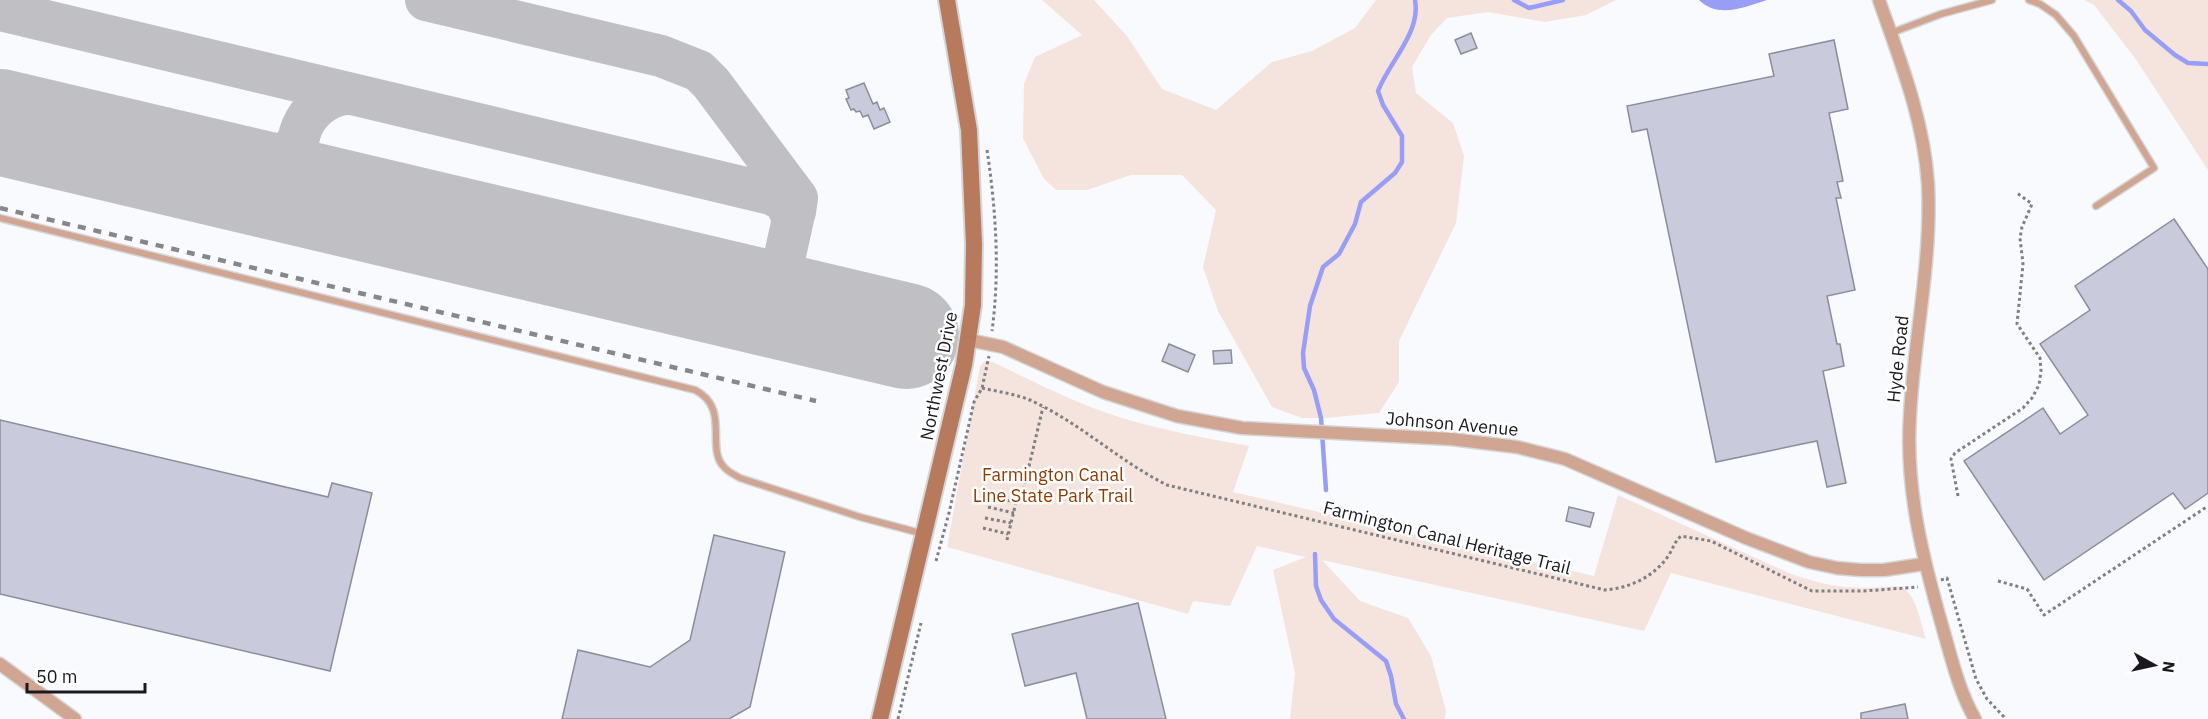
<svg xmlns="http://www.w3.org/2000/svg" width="2208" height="719" font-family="'IBM Plex Sans',sans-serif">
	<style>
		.green { fill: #f4e4dd }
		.water { fill: #989df6 }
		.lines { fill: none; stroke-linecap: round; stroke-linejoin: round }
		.stream { stroke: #989df6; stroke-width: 4.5 }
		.taxiway { stroke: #c0c0c4; stroke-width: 42 }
		.runway { stroke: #c0c0c4; stroke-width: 106 }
		.building { fill: #c9cbdc; stroke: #8b8d9d; stroke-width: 1.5 }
		.lane-casing { stroke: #d5d6d9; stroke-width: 9 }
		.street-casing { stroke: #d5d6d9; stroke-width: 15 }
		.secondary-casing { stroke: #d5d6d9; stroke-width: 20 }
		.path { stroke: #7f7f84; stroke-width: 3; stroke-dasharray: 3 3; stroke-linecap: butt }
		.lane { stroke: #d0a591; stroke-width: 6 }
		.street { stroke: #d0a591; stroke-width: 12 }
		.secondary { stroke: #b87a5d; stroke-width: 16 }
		.rail { stroke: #86878c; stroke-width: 4.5; stroke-dasharray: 8 8; stroke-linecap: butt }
		.labels { text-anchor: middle; stroke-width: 5; stroke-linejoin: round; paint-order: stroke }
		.street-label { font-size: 18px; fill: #19191f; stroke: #fff }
		.park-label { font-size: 18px; fill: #8e3a00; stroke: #fff }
	</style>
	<rect width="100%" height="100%" fill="#f9fafd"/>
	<!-- green -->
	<path class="green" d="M1042,0H1094L1127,36L1162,89L1216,110L1272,62L1312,51L1355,28L1376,0H1616L1586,15L1545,22L1488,12L1447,18L1431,35L1412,67L1416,93L1453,123L1464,156L1456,223L1399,341V382L1379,413L1325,418H1302L1272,407L1218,311L1203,267L1216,210L1182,175H1131L1087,190H1056L1044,179L1023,138L1024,84L1035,57L1082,35Z
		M2084,0H2208V170L2135,58L2094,5Z
		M985,361L993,362C1034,382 1075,403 1119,417C1161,430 1205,438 1249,446L1233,492L1594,576L1618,495L1789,573C1829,588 1857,590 1898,586C1917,591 1920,623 1926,639L1671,573L1644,631L1322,560L1360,601L1408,618L1431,656L1446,711L1445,719H1290L1295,673L1273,570L1306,557L1257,546L1230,606L1193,601L1188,614L947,547L980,366Z"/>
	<!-- water -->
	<path class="water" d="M1699,0H1767C1745,7 1718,19 1699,0Z"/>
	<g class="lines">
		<!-- stream -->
		<path class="stream" d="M1514,0L1529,8L1563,0
			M2118,0L2131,11L2145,30L2175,55L2188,63L2208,64
			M1326,490L1321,418L1314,390L1304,368L1303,353L1310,306L1323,267L1339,254L1355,224L1361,202L1395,173L1402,162V136L1383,105L1378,91C1389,62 1421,33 1415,0
			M1315,554L1316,586L1321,600L1334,619L1386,661L1391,676L1396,704L1404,719"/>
		<!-- taxiway -->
		<path class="taxiway" d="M426,0L661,56L699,71L711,83L797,198L795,212
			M0,10L771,194L785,201L793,219L774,305
			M241,179C269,173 283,167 297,141
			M338,202C328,197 318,193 311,184C282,150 303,99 347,94"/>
		<!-- runway -->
		<path class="runway" d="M0,122L906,336"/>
	</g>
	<!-- building -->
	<path class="building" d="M1471,33L1477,48L1461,54L1455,40Z
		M1834,40L1848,109L1829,113L1843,181L1837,182L1841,198H1836L1855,290L1827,296L1837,344H1840L1844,366L1823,371L1846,483L1827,487L1817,441L1716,462L1647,129L1632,132L1627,106L1774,76L1769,54Z
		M864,83L873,104L877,102L880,110L884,108L890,122L874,129L868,115L863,117L860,111L856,112L854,109L851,110L846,99L849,98L846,90Z
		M2174,219L2208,269V493L2185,509L2173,493L2044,580L1964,461L2043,408L2060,434L2088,415L2040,344L2090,310L2075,286Z
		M1169,344L1195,355L1188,372L1162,361Z
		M1231,350L1232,363L1214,364L1213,351Z
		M0,420L328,497L332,483L372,493L330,671L0,594Z
		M1569,507L1594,513L1590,527L1566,521Z
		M714,535L785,552L750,707L729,719H562L578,650L650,667L690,640Z
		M1138,603L1166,719H1087L1076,673L1025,686L1012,634Z
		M1905,704L1908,719H1861V713Z"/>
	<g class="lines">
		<!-- lane casing -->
		<g class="lane-casing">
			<path id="lane" d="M2029,0L2040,4L2056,15L2074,36L2154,168L2096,206
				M1891,33L1941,14L1992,0
				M0,218L695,390C731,408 705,448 724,467C728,472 735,475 740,478L860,517L924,534"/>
		</g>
		<!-- street casing -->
		<g class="street-casing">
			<path id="street" d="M1879,0C1900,60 1924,120 1928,184C1932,262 1914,338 1910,415C1905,489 1923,559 1943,629C1952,660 1959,691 1975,719
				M969,340L1003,347L1103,392L1177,416L1242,428L1451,439L1517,447L1565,459L1746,538L1809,562L1837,568L1861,570H1884L1924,564
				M0,664L75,719"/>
		</g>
		<!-- secondary casing -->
		<g class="secondary-casing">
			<path id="secondary" d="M880,719L964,365L973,305L974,244L969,130L947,0"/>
		</g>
		<!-- path -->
		<path class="path" d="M987,150C996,210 1000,271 992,331
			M982,388C999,392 1017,394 1032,401C1080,423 1119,461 1167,485L1605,590C1630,588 1654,577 1669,555C1673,548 1675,541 1681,536L1711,541L1812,591H1864L1918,587
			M1958,496L1951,459L1955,453L2023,408L2032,398L2039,385L2041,371L2040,358L2017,324L2023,264L2020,238L2022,227L2032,204L2017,193
			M990,497L1016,502
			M988,507L1014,513
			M985,518L1011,523
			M983,528L1008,534
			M1007,540L1016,502L1022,496L1043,407
			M936,561L949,513L974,402L982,388L989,356
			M1941,580L1947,578L1976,679L1987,699L2006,719
			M1998,581L2027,589L2044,615L2208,506
			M898,719L921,623"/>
		<!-- lane -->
		<use href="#lane" class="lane"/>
		<!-- street -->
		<use href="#street" class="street"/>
		<!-- secondary -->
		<use href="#secondary" class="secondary"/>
		<!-- rail -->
		<path class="rail" d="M0,208L816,401"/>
	</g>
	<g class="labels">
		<!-- street labels -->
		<g class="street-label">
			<text transform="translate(1898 359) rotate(-84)" y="6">Hyde Road</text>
			<text transform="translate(939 376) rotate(-79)" y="6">Northwest Drive</text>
			<text transform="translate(1452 424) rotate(5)" y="6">Johnson Avenue</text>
			<text transform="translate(1447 538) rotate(14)" y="6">Farmington Canal Heritage Trail</text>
		</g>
		<!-- park labels -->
		<g class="park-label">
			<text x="1053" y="481">Farmington Canal<tspan x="1053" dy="21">Line State Park Trail</tspan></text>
		</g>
	</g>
	<!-- north arrow -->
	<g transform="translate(2154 665) rotate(98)" stroke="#ffffff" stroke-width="4.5" paint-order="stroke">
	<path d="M0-4.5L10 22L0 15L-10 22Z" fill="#19191f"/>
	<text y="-9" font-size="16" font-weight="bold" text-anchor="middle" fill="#19191f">N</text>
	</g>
	<!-- scale -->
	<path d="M27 683v9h118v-9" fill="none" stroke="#19191f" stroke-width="3"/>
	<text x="36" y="683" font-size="18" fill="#19191f" stroke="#ffffff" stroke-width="4.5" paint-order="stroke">50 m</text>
</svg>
